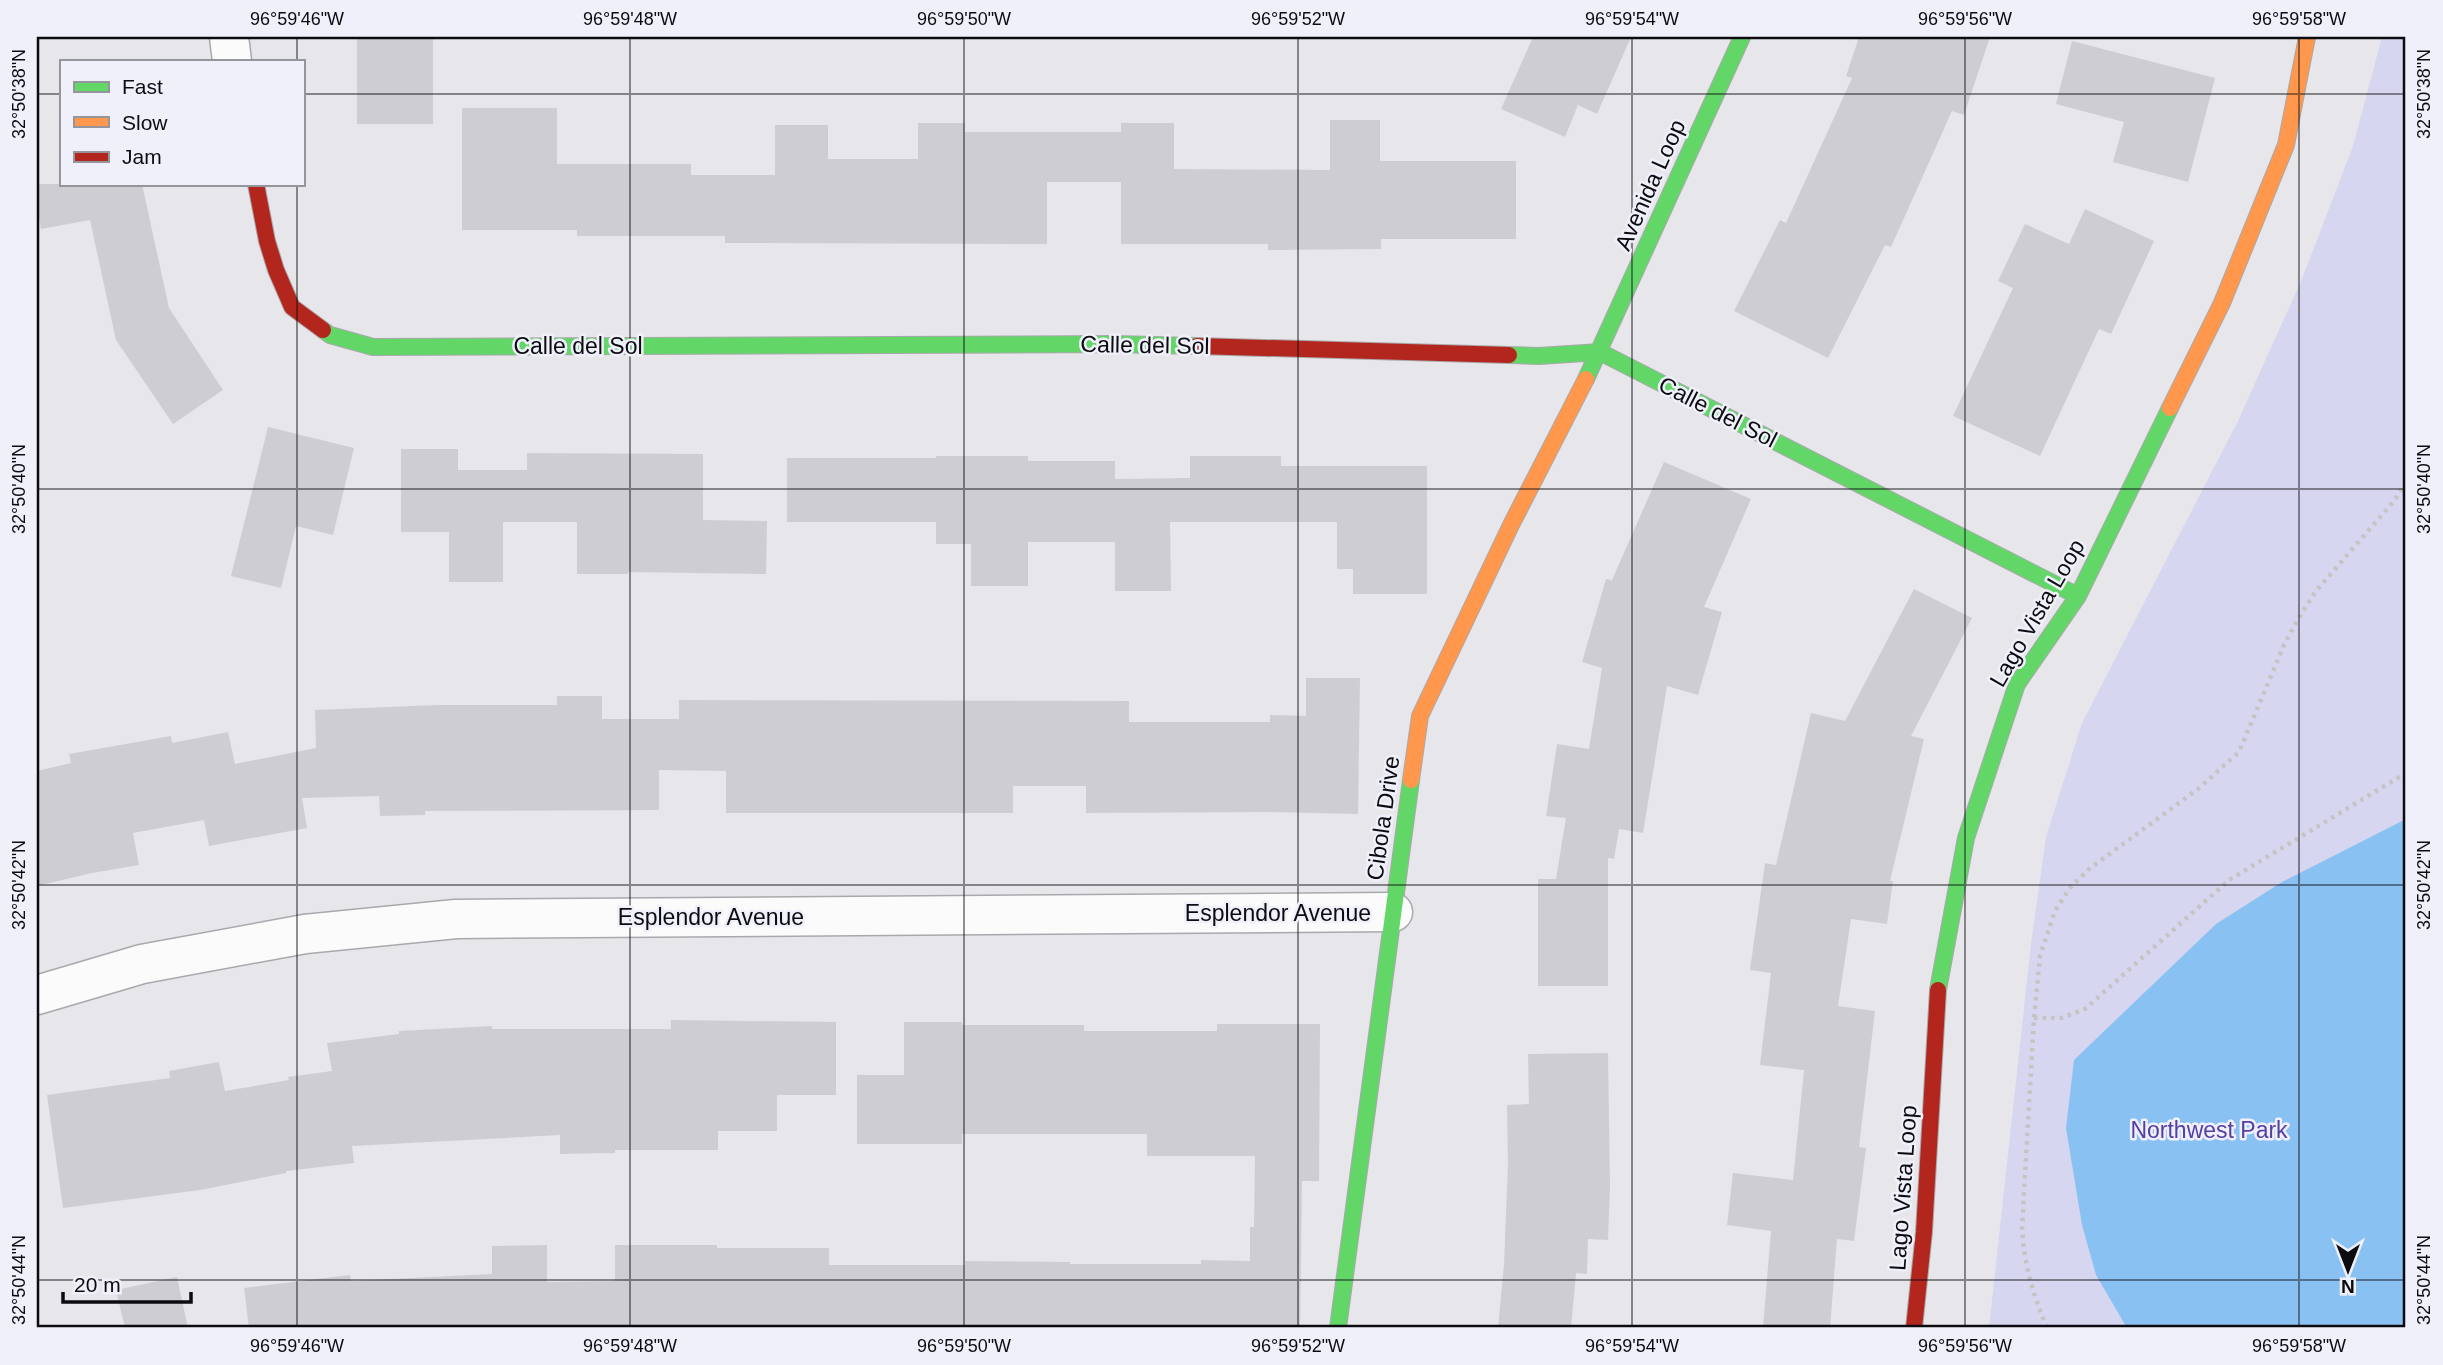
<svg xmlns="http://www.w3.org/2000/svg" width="2443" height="1365" font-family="Helvetica,sans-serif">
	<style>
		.green { fill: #d7d6f0 }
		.water { fill: #8ac1f3 }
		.building { fill: #ceced2 }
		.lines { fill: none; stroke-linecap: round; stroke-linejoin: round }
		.street-casing { stroke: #a9a9ad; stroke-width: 41 }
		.fast-casing { stroke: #a9a9ad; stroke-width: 18 }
		.slow-casing { stroke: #a9a9ad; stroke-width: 18 }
		.jam-casing { stroke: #a9a9ad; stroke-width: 18 }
		.path { stroke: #c4c4c5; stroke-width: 4.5; stroke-dasharray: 3.5 5; stroke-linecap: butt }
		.street { stroke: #fbfbfc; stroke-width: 38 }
		.fast { stroke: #63d668; stroke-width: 16 }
		.slow { stroke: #ff974d; stroke-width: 16 }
		.jam { stroke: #b3261e; stroke-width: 16 }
		.ticks { fill: none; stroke: #0c0c10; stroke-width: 2; stroke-opacity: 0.45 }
		.labels { text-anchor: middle; stroke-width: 5; stroke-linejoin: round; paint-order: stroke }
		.street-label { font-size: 23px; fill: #0c0c10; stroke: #f0f0fb }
		.park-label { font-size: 23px; fill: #5440a6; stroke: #f0f0fb }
		.neatline { fill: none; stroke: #0c0c10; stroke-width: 2.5 }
		.ticks-label { font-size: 18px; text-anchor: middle; fill: #0c0c10 }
	</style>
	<rect width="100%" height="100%" fill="#e6e6eb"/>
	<!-- green -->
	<path class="green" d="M2382,37H2406V1328H1989L2031,944L2046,837L2082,723L2238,421L2302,279L2353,146Z"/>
	<!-- water -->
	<path class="water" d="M2406,819V1328H2127L2096,1275L2082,1225L2066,1128L2074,1060L2216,924L2282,882Z"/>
	<!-- building -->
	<path class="building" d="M357,37H433V124H357Z
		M1533,37H1631L1597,114L1578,105L1565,137L1501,109Z
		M1859,37H1990L1964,115L1952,111L1891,247L1885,245L1828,358L1734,311L1780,220L1786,223L1852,78L1846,76Z
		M2072,41L2215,78L2188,182L2113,162L2124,122L2056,104Z
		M462,108H557V164H691V175H775V125H828V159H918V123H965V132H1121V123H1174V169L1330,170V120H1380V161H1516V239H1381V249L1268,250V244H1121V182H1047V244L725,243V236H577V230H462Z
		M37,184H142L169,308L223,390L173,424L116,340L90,220L41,229L37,207Z
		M2085,209L2154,241L2111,334L2099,329L2040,456L1953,416L2013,288L1998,281L2025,224L2069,244Z
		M268,427L354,448L333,535L296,526L281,588L231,576Z
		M401,449H458V470H527V453L703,454V520L767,521L766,574L628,572V574H577V522H503V582H449V532H401Z
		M936,456H1028V461H1115V479L1190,478V456H1281V466H1427V594H1353V569H1337V522H1170L1171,591H1115V542H1028V586H971V544H936V522H787V458H936Z
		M1664,462L1751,499L1704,607L1722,612L1698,695L1667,686L1643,833L1619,829L1614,859L1608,858V986H1538V879H1556L1566,818L1546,816L1557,744L1589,749L1602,668L1582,662L1606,579L1612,580Z
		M1914,589L1972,618L1911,736L1924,739L1890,881H1893L1887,924L1851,919L1838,1006L1875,1011L1859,1147L1866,1148L1854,1241L1837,1239L1830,1328H1763L1771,1231L1727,1225L1733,1173L1793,1180L1804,1070L1760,1065L1771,973L1750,970L1765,863L1776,865L1811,713L1845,721Z
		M1306,678H1360L1358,814L1270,812L1086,813V786H1013V813H726V771L659,770V810L425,811V815L380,816L379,796L302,798L307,828L209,846L204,820L133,833L139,865L92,873L37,886V771L71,763L69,754L171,736L172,743L228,732L235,764L316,748L315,710L438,705H557V696H602V719H679V700L1129,701V722H1270V715L1306,716Z
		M671,1020L836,1022V1095H777V1131H718V1150H615V1153L560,1154V1135L352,1146L354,1163L286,1171V1173L200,1190L63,1208L47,1095L170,1078L169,1071L219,1062L225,1091L289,1080L288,1077L332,1071L327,1043L399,1034V1031L492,1026V1029H671Z
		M904,1022H962V1025H1084V1031H1217V1024H1320L1319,1181H1302L1300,1328H249L244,1288L350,1275L351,1281L492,1274V1246L547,1245V1282L615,1281V1245H717V1248H829V1265H965V1261L1070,1262V1264H1201V1260L1250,1261V1227H1254L1255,1156H1147V1134H962V1144H857V1075H904Z
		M1608,1053L1610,1187L1608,1240L1588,1239L1587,1274L1576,1273L1571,1328H1498L1504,1265L1508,1164L1507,1105L1529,1104L1528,1054Z
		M177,1277L188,1328H125L116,1290Z"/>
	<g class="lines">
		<!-- street casing -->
		<g class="street-casing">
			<path id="street" d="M229,37L232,61
				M37,995L142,964L305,934L456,919L1393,912"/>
		</g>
		<!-- fast casing -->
		<g class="fast-casing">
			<path id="fast" d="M323,330L330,335L373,347L1114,344L1197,346
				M1509,355L1539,356L1600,352L2078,596
				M1586,379L1742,37
				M1938,990L1966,838L2017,684L2078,596L2170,408
				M1338,1328L1411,780"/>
		</g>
		<!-- slow casing -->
		<g class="slow-casing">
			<path id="slow" d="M2170,408L2222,303L2286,145L2307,37
				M1411,780L1420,716L1511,525L1586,379"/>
		</g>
		<!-- jam casing -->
		<g class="jam-casing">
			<path id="jam" d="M256,184L267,241L276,270L292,307L323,330
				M1197,346L1509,355
				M1914,1328L1924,1232L1938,990"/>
		</g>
		<!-- path -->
		<path class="path" d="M2034,1018H2061L2085,1009L2229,880L2406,773
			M2047,1328C2033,1295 2024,1264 2022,1228L2034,1018L2040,956L2055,911L2070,888L2089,869L2198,789L2239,752L2284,645L2301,614L2316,591L2394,501L2406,482"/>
		<!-- street -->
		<use href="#street" class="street"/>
		<!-- fast -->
		<use href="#fast" class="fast"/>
		<!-- slow -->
		<use href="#slow" class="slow"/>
		<!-- jam -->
		<use href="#jam" class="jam"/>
	</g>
	<!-- ticks -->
	<path class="ticks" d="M297,37V61M630,37V1328M964,37V1328M1298,37V1328M1632,37V1328M1965,37V1328M2299,37V1328M37,94H61M303,94H2406M297,184V1328M37,489H2406M37,885H2406M37,1280H2406"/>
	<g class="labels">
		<!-- street labels -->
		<g class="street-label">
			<text transform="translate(1650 185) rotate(-66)" y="8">Avenida Loop</text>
			<text transform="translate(1145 345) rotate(1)" y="8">Calle del Sol</text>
			<text x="578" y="354">Calle del Sol</text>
			<text transform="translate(1718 412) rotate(27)" y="8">Calle del Sol</text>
			<text transform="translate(2037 613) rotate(-60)" y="8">Lago Vista Loop</text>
			<text transform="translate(1383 818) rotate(-82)" y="8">Cibola Drive</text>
			<text x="1278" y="921">Esplendor Avenue</text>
			<text x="711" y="925">Esplendor Avenue</text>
			<text transform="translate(1903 1188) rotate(-86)" y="8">Lago Vista Loop</text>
		</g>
		<!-- park labels -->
		<g class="park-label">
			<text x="2209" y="1138">Northwest Park</text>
		</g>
	</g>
	<!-- border -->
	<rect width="2443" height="1365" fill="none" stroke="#f0f0fb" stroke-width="77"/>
	<!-- legend -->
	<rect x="60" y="60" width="245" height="126" fill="#f0f0fb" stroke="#95959d" stroke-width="2"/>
	<rect x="74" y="82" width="35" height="10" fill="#63d668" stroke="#95959d" stroke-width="2"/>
	<text x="122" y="94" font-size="21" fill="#0c0c10">Fast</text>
	<rect x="74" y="117" width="35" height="10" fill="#ff974d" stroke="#95959d" stroke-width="2"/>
	<text x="122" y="130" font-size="21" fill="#0c0c10">Slow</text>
	<rect x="74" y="152" width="35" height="10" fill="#b3261e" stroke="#95959d" stroke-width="2"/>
	<text x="122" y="164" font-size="21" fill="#0c0c10">Jam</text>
	<!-- north arrow -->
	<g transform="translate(2348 1270) rotate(180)" stroke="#f0f0fb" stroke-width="5" paint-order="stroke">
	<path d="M0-5L12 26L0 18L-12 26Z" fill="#0c0c10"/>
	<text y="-10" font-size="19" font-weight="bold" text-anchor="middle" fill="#0c0c10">N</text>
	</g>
	<!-- scale -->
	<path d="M63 1292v10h128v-10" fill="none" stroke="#0c0c10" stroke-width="3.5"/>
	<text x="74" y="1292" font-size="21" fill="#0c0c10" stroke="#f0f0fb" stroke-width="5" paint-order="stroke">20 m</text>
	<rect x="38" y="38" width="2366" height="1288" class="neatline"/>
	<g class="ticks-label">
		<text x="297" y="25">96°59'46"W</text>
		<text x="630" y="25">96°59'48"W</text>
		<text x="964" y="25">96°59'50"W</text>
		<text x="1298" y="25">96°59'52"W</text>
		<text x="1632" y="25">96°59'54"W</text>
		<text x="1965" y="25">96°59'56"W</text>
		<text x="2299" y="25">96°59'58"W</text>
		<text transform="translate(2424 94) rotate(-90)" y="6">32°50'38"N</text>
		<text transform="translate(19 94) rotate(-90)" y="6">32°50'38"N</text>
		<text transform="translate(2424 489) rotate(-90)" y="6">32°50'40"N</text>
		<text transform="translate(19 489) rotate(-90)" y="6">32°50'40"N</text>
		<text transform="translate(2424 885) rotate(-90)" y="6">32°50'42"N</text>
		<text transform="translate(19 885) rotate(-90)" y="6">32°50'42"N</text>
		<text transform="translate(2424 1280) rotate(-90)" y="6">32°50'44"N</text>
		<text transform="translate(19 1280) rotate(-90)" y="6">32°50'44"N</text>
		<text x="297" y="1352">96°59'46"W</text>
		<text x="630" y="1352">96°59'48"W</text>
		<text x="964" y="1352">96°59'50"W</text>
		<text x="1298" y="1352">96°59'52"W</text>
		<text x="1632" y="1352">96°59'54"W</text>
		<text x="1965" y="1352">96°59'56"W</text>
		<text x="2299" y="1352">96°59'58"W</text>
	</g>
</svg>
